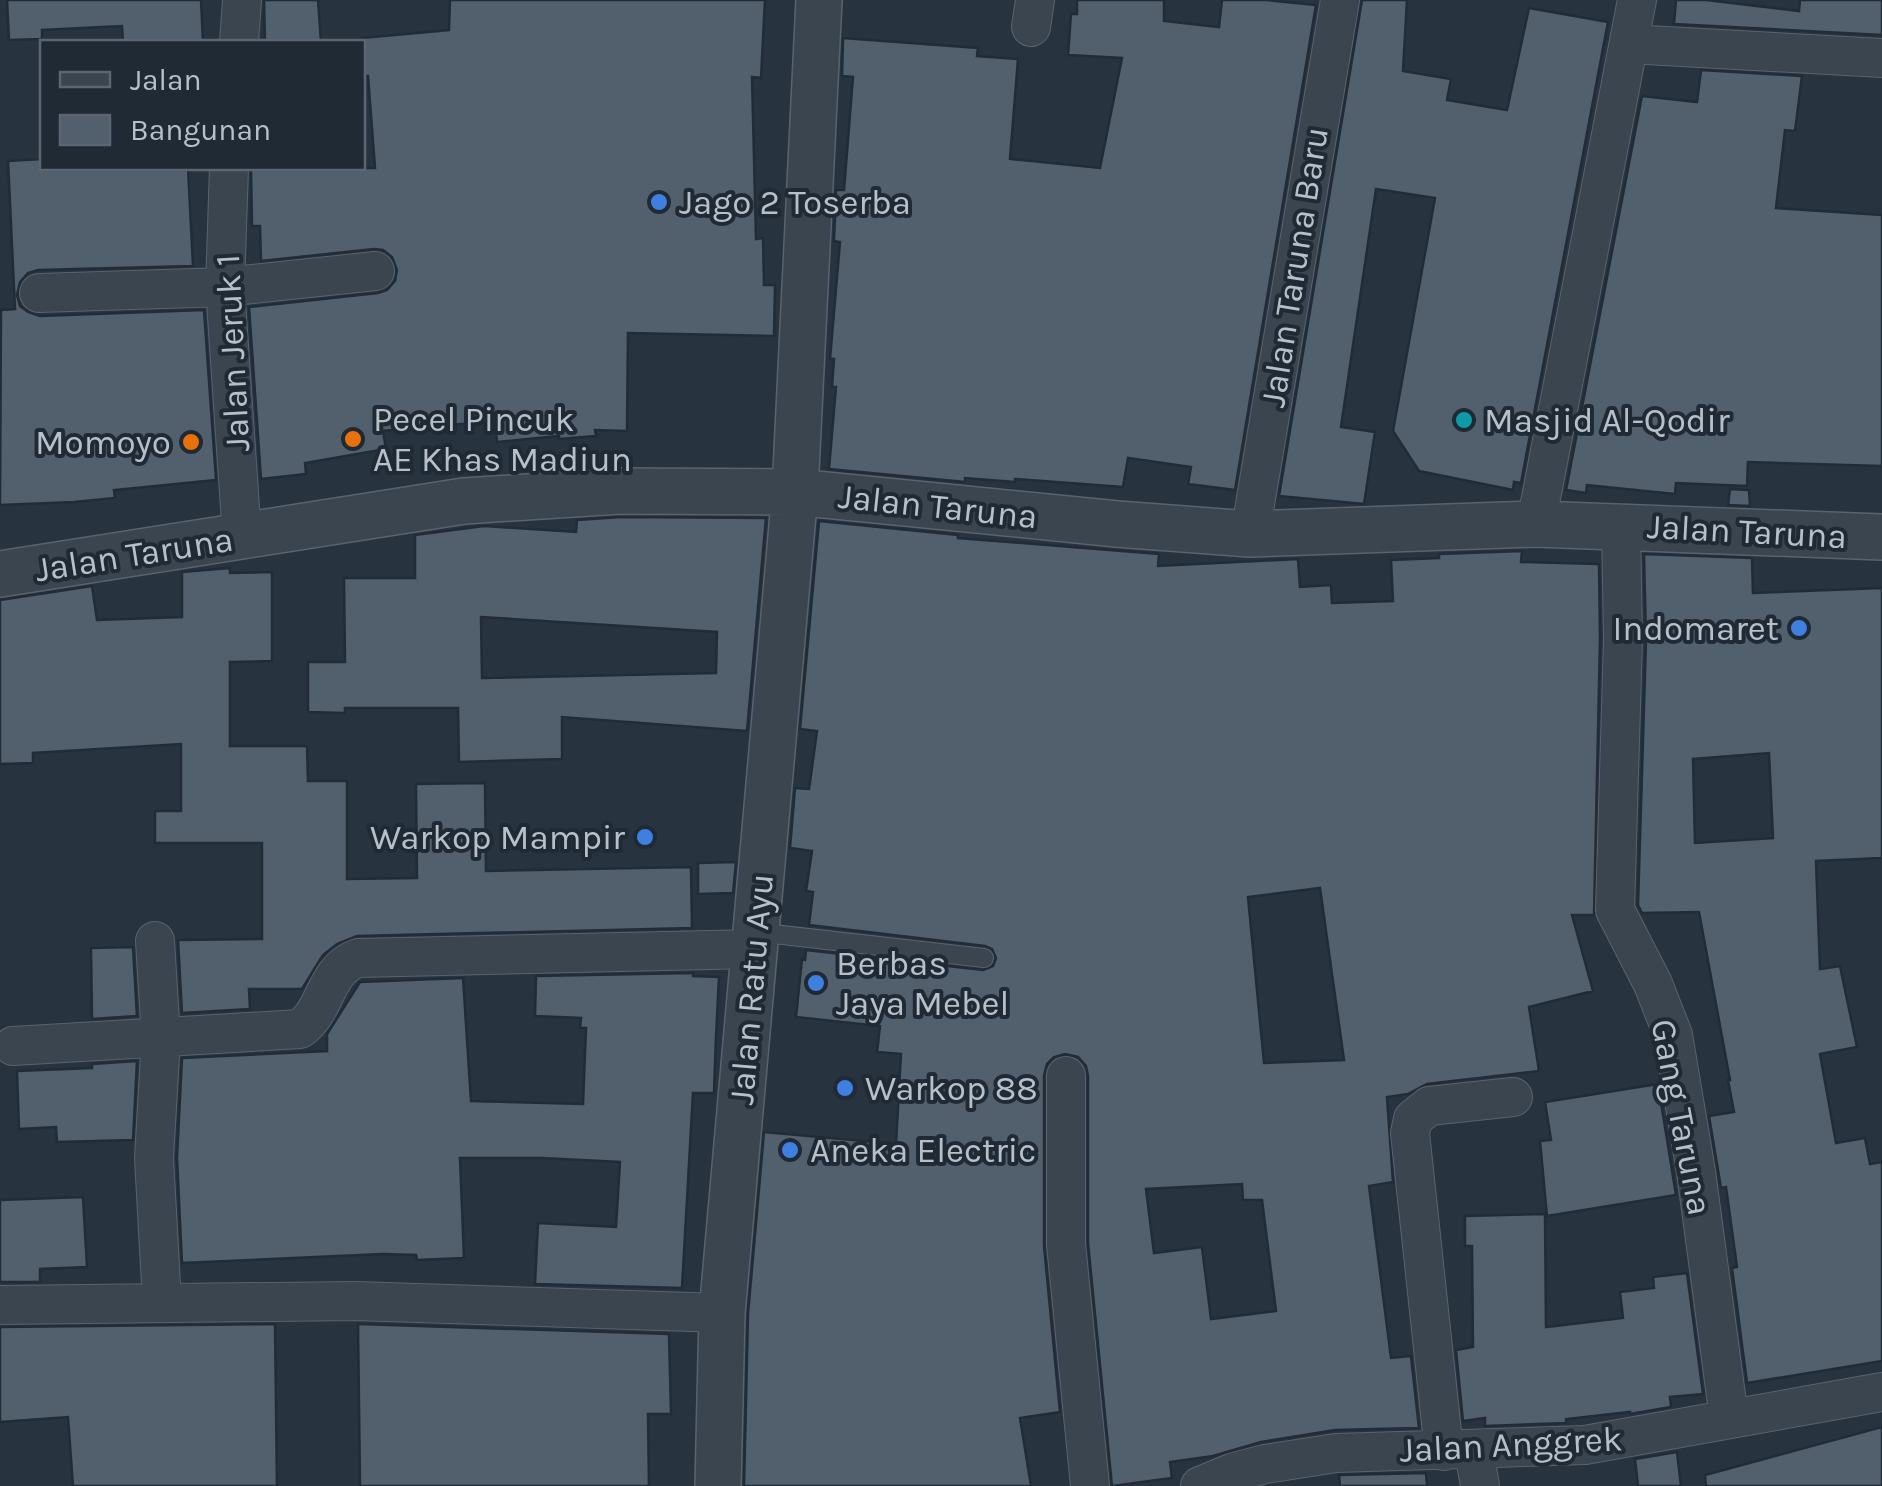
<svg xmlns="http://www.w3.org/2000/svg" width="1882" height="1486" font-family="Karla,sans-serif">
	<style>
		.building { fill: #525f6d; stroke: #212c37; stroke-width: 2.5; fill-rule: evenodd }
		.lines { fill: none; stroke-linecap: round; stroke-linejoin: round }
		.service-casing { stroke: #59636d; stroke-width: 20 }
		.minor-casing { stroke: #59636d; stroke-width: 40 }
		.tertiary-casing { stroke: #59636d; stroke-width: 48 }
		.service { stroke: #3b4550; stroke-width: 18 }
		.minor { stroke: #3b4550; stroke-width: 38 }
		.tertiary { stroke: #3b4550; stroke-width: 45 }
		.shop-dot { fill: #3f7fe0; stroke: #1f2a35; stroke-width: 4 }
		.culture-dot { fill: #0f9aa8; stroke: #1f2a35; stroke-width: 4 }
		.food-dot { fill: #e8710a; stroke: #1f2a35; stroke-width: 4 }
		.labels { text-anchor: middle; stroke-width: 8; stroke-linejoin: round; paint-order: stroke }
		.poi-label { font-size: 35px; fill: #b7c0ca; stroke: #1f2a35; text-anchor: start }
		.street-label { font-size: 35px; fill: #b7c0ca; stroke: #1f2a35 }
	</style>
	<rect width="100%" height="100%" fill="#273440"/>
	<!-- building -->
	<path class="building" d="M7,0H201L203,42H123L122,26L42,30V39L9,40Z
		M264,0H318L321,42H265Z
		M450,0H765L761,78L752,77L756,239L763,238L764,285H775L774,336L628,333L627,431L595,430L596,436L559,439V436L497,442L495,421L383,431L386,449L305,463L306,474L261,479L249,307L378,293L387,290L395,281L397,270L392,257L383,250L374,249L261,261L260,226H252L251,168H375L368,76H362V38L449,30Z
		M1077,0H1164V21L1219,27L1222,0H1266L1316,5L1235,490L1188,484L1191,467L1128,458L1123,487L1015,479V482L965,478V482L829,469L836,387H832L834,359H830L840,242L834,241L836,190H844L853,77L842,76L843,38L978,48L977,56L1018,59L1010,159L1100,168L1122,58L1068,55L1071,14H1077Z
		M1362,0H1407L1403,71L1451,79L1447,100L1507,110L1529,8L1608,22L1521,483L1514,482L1513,490L1419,471L1393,431L1435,198L1376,189L1341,427L1375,432L1364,504L1279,496Z
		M1676,0H1706L1799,11L1800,0H1882V35L1674,24Z
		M1701,70L1802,76L1795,131L1785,130L1776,208L1882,215V466L1748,462L1747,486L1676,483L1675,494L1587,485L1586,493L1566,490L1642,96L1697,102Z
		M42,159V168H188L193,266L38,270L28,273L20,282L17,295L20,306L28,312L40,316L204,310L216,480L114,490L115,498L74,502L0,505L1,310L15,309L8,161Z
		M1730,489L1749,490L1750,506L1728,505Z
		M621,517L766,518L747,731L562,717V759L459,762L458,708H345V713L308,712V662H345L344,578H415V535L484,526L576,532L577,520ZM481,617L717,632L716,673L482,678Z
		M819,521L958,535V538L1159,554L1158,566L1298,559L1300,587L1331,585L1332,603L1393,601L1391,560L1439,558V554L1522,551L1521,562L1599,564L1600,639L1594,915H1572L1593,991L1529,1007L1539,1071L1427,1084L1408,1094L1387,1097L1393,1182L1369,1186L1391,1358L1411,1356L1419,1428L1335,1430L1261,1442L1213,1456L1170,1462L1172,1478L1112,1486L1088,1243V1076L1086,1066L1078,1057L1065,1054L1054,1057L1047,1064L1044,1076V1246L1060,1412L1020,1418L1031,1486H744L748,1314L764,1132L896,1144L901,1054L877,1052L880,1026L796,1017L802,959L805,960L806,950L983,970L993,966L996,958L992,949L985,946L809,925L813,892L806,891L812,851L790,848L795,788L809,789L817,731L800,729ZM1320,888L1344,1060L1264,1063L1248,897ZM1242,1184L1243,1200H1262L1276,1311L1211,1319L1202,1247L1154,1253L1146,1189Z
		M1644,554L1752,558L1753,593L1882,588V858L1816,861L1820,969L1840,966L1857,1047L1820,1054L1836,1143L1865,1138L1870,1164L1882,1162V1361L1747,1383L1732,1268L1737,1267L1726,1187L1721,1188L1709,1116L1734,1112L1728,1080H1730L1699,912L1642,913L1638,905L1646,640ZM1769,753L1773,838L1695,843L1693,759Z
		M230,568V573L272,572V661L230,662V746H307L308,781H347V879L417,878L416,784L485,783L486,871L691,867L692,928L357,936L337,944L323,955L302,989H249L250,1009L182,1013L178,940L262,939V843H155V811H181V744L33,753V763L0,764V600L92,586L97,620L182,617V572Z
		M736,862L733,893L698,894V863Z
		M133,947L137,1016L92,1019L91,948Z
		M693,973V976L719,977L716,1037L714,1093H693L682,1288L535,1284L538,1223L616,1227L620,1162L541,1158H460L464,1258L417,1260L416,1255L383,1254L182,1263L177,1158L182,1058L327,1051V1034L360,982L463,978L471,1101L583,1104L586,1028H580L581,1018L535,1016L536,976Z
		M137,1061L133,1140L57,1142L56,1127L19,1129L17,1071L92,1068V1064Z
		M1658,1084L1676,1195L1547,1216L1540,1141L1551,1140L1545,1102Z
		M83,1197L87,1267L40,1269V1282H0V1200Z
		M1545,1214L1546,1327L1623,1318L1620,1292L1654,1288L1653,1277L1687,1273L1703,1394L1670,1397L1671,1407L1630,1414V1412L1566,1419V1423L1485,1426V1418L1463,1421L1456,1350L1473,1347L1472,1246H1465V1216Z
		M275,1324L277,1486H73L68,1417L0,1422V1327Z
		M358,1324L669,1334L671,1414H648L649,1486H360Z
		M1882,1427V1486H1706L1705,1475Z
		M1677,1452L1681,1486H1638L1635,1459Z
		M1426,1473L1427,1486H1340L1339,1475Z"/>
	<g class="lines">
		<!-- service casing -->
		<g class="service-casing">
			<path id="service" d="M756,932L984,958"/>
		</g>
		<!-- minor casing -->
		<g class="minor-casing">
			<path id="minor" d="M1031,27L1035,0
				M239,42L242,0
				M1629,44L1882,58
				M229,168L225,287L242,537
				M39,293L225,287L375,271
				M1536,524L1637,0
				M1621,525L1623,639L1615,910L1653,984L1673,1035L1696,1172L1729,1418
				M1250,534L1340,0
				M155,941L161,1038L154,1158L162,1303
				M13,1046L300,1029C327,1010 324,970 358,958L755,949
				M1066,1076V1244L1090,1486
				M0,1305L355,1301L722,1313
				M1444,1451L1410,1133L1413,1119L1429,1106L1513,1097
				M1474,1451L1480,1486
				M1200,1486L1234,1472L1265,1464L1336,1453L1585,1445L1882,1392"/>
		</g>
		<!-- tertiary casing -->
		<g class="tertiary-casing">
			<path id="tertiary" d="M0,574L464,501L620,491L795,492L1117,524L1250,534L1536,524L1882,537
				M718,1486L722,1313L795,492L819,0"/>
		</g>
		<!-- service -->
		<use href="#service" class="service"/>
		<!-- minor -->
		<use href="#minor" class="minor"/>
		<!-- tertiary -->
		<use href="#tertiary" class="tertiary"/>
	</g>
	<!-- markers -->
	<g class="shop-dot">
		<circle cx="659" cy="202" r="10"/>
		<circle cx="1799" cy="628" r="10"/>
		<circle cx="645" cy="837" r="10"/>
		<circle cx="816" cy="983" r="10"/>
		<circle cx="845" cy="1088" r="10"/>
		<circle cx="790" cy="1150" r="10"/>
	</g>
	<circle class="culture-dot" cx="1464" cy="420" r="10"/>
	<g class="food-dot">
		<circle cx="353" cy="439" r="10"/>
		<circle cx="191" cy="442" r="10"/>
	</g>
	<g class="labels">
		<!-- poi labels -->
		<g class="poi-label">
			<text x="679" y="214">Jago 2 Toserba</text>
			<text x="373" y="431">Pecel Pincuk<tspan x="373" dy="40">AE Khas Madiun</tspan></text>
			<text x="1484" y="432">Masjid Al-Qodir</text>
			<text x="171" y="454" text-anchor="end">Momoyo</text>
			<text x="1779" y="640" text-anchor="end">Indomaret</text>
			<text x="625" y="849" text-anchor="end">Warkop Mampir</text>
			<text x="836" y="975">Berbas<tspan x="836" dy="40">Jaya Mebel</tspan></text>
			<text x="865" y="1100">Warkop 88</text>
			<text x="810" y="1162">Aneka Electric</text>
		</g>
		<!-- street labels -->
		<g class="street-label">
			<text transform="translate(1294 267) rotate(-81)" y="12">Jalan Taruna Baru</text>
			<text transform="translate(232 353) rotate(-93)" y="12">Jalan Jeruk 1</text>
			<text transform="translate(938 506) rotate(6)" y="12">Jalan Taruna</text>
			<text transform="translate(1747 531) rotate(3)" y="12">Jalan Taruna</text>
			<text transform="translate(134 554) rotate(-9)" y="12">Jalan Taruna</text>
			<text transform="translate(751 989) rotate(-85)" y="12">Jalan Ratu Ayu</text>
			<text transform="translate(1682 1117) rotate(79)" y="12">Gang Taruna</text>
			<text transform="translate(1511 1444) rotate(-3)" y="12">Jalan Anggrek</text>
		</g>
	</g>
	<!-- legend -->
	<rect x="40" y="40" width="325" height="130" fill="#1f2a35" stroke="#5c6671" stroke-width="2.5"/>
	<rect x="60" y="72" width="50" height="15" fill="#3b4550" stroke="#5c6671" stroke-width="2.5"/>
	<text x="130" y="90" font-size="30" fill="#b7c0ca">Jalan</text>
	<rect x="60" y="115" width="50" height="30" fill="#525f6d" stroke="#5c6671" stroke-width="2.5"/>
	<text x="130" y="140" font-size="30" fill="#b7c0ca">Bangunan</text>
</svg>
